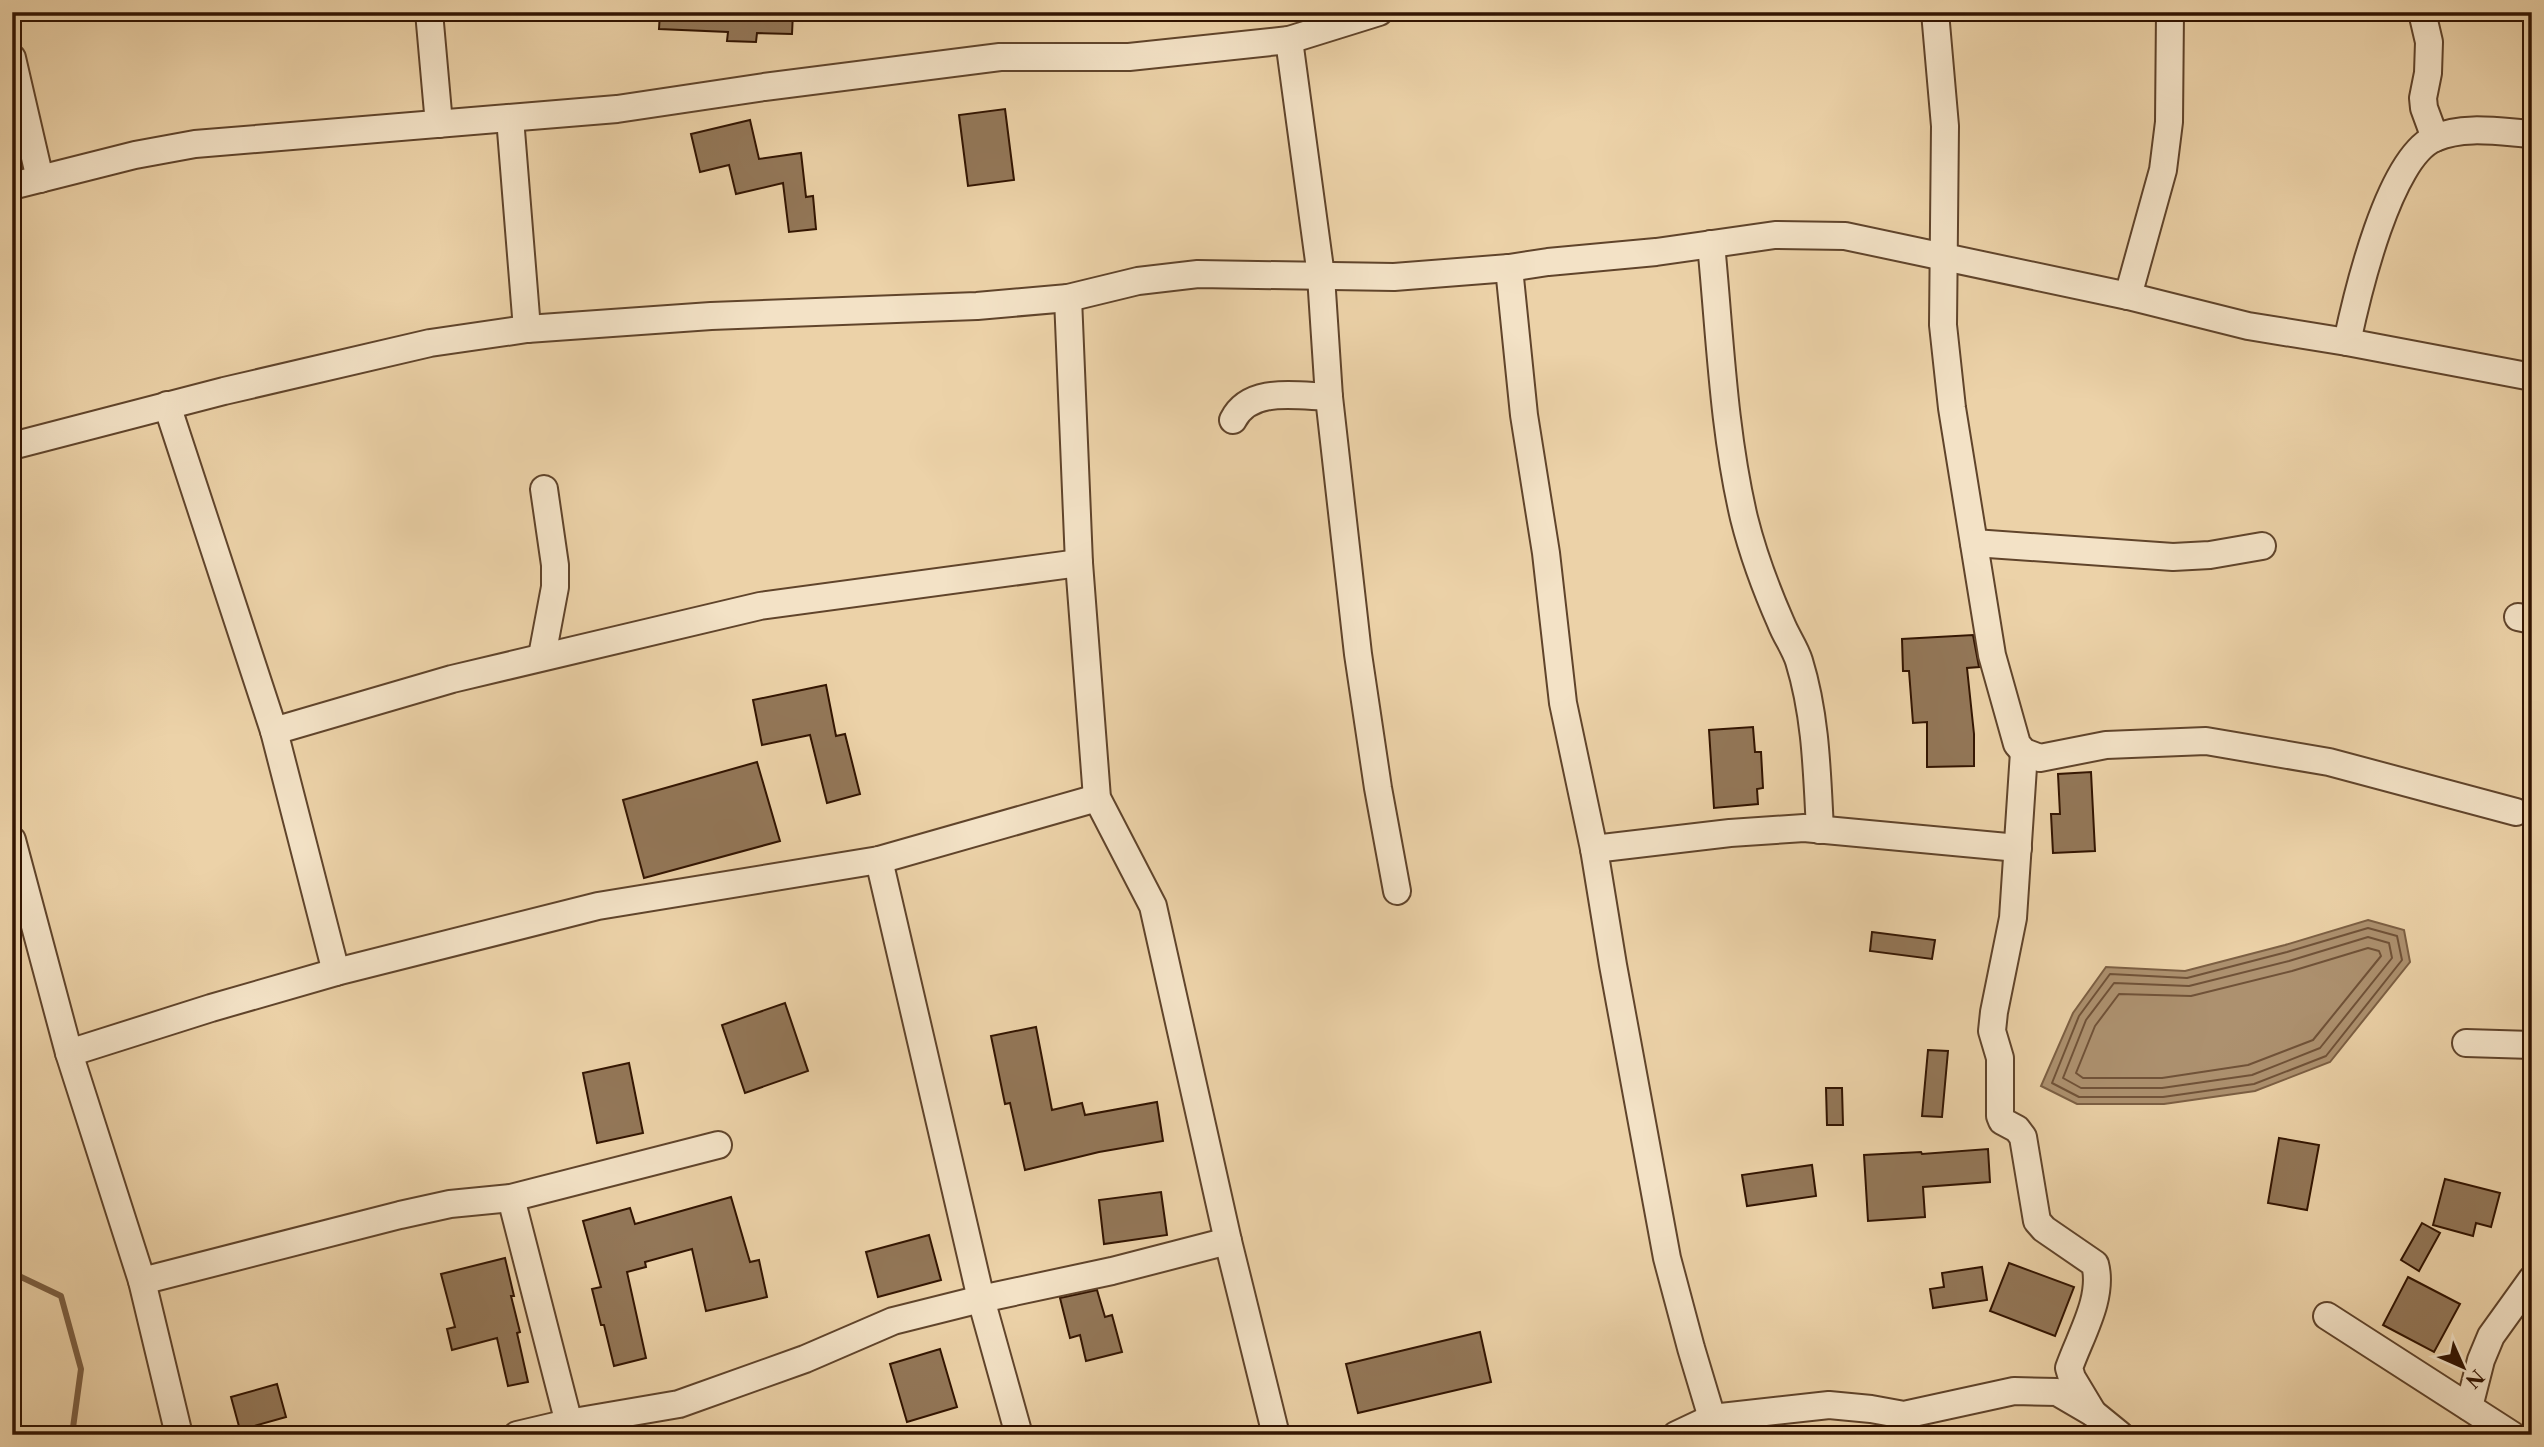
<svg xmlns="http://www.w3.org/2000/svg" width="2544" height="1447" viewBox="0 0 2544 1447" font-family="'Libre Caslon Text',serif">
	<rect width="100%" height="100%" fill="#ecd2a8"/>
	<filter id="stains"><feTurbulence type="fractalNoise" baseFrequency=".00286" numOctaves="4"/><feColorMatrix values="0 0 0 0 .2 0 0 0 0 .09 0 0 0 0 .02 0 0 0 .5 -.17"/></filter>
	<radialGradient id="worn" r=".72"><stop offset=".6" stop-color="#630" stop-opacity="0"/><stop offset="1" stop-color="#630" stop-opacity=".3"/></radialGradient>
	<polygon fill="#ad916f" stroke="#7c5f43" stroke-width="2" points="2368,920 2404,930 2410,962 2330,1062 2255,1091 2164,1104 2077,1104 2041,1086 2073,1013 2106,967 2185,971 2285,945"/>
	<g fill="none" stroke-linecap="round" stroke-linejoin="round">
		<g stroke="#705238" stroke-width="2">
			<polygon points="2368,928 2397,936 2402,960 2326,1056 2254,1084 2163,1097 2079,1097 2052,1083 2079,1016 2110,974 2187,978 2287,952"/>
			<polygon points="2368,937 2389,943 2392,958 2320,1048 2252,1075 2162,1088 2081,1088 2063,1078 2086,1020 2114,983 2189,986 2289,961"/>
			<polygon points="2368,948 2379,951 2381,956 2313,1040 2248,1065 2162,1078 2083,1078 2076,1073 2095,1026 2119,994 2191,996 2292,971"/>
		</g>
		<polyline stroke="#7c5f43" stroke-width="6" points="12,1276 19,1276 61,1296 81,1369 72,1435"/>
	</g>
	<g fill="#937758" stroke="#321401" stroke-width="2">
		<polygon points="660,12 793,12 792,34 757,33 756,42 727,41 728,32 659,29"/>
		<polygon points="1005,109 1014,180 968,186 959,115"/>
		<polygon points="750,120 759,159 801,153 806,197 813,196 816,229 789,232 783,183 736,194 729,165 700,172 691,134"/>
		<polygon points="1973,635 1979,667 1967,668 1974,734 1974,766 1927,767 1927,722 1913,723 1909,671 1903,671 1902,639"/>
		<polygon points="826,685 836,736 845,734 860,794 827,803 810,735 762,745 753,700"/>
		<polygon points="1753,727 1755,752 1761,752 1763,788 1757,789 1758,804 1714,808 1709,730"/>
		<polygon points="757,762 780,841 644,878 623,800"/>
		<polygon points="2091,772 2095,851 2053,853 2051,814 2060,814 2058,774"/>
		<polygon points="1872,932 1935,940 1932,959 1870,951"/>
		<polygon points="785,1003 808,1071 745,1093 722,1025"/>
		<polygon points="1036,1027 1052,1110 1082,1103 1085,1115 1157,1102 1163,1141 1099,1152 1025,1170 1010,1103 1005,1104 991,1036"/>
		<polygon points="1928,1050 1948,1051 1942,1117 1922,1116"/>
		<polygon points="629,1063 643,1133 597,1143 583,1073"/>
		<polygon points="1826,1088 1842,1088 1843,1125 1827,1125"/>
		<polygon points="2279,1138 2319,1145 2307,1210 2268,1203"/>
		<polygon points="1988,1149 1990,1182 1923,1187 1925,1217 1868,1221 1864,1155 1921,1152 1922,1154"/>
		<polygon points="1812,1165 1816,1196 1747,1206 1742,1175"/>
		<polygon points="2445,1179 2500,1193 2491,1227 2476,1223 2473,1236 2433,1225"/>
		<polygon points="1161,1192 1167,1235 1104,1244 1099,1200"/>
		<polygon points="731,1197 750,1262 759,1260 767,1297 706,1311 692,1249 645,1262 646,1267 627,1272 646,1358 614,1366 604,1325 601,1325 592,1289 601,1287 583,1221 630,1208 635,1224"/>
		<polygon points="2422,1223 2440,1233 2419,1271 2401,1260"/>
		<polygon points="929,1235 941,1280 878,1297 866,1252"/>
		<polygon points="505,1258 514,1296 511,1296 520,1332 517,1333 528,1382 508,1386 497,1338 452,1350 447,1329 455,1327 441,1274"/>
		<polygon points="2009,1263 2074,1287 2055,1336 1990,1311"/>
		<polygon points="1982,1267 1987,1300 1933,1308 1930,1289 1944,1287 1942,1273"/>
		<polygon points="2408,1277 2460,1304 2434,1352 2383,1325"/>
		<polygon points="1097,1290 1105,1317 1112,1315 1122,1352 1086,1361 1080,1335 1070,1338 1060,1298"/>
		<polygon points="1480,1332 1491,1382 1358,1413 1346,1364"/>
		<polygon points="940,1349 957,1407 907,1422 890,1364"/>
		<polygon points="277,1384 286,1417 240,1430 231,1397"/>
	</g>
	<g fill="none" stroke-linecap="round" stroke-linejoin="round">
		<g stroke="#60442b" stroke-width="30">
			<g id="minor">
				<polyline points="429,12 439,124"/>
				<polyline points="1935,12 1945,126 1943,325 1952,408 1992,655 2017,744 2024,752 2040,758 2106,745 2206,741 2329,762 2516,812"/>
				<polyline points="2422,12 2429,42 2428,73 2423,98 2424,108 2435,138"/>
				<polyline points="1289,40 1321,276 1329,397 1358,654 1378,788 1397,891"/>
				<polyline points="12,58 40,179"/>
				<polyline points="510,118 527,329"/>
				<polyline points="12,186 135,155 195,144 617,109 764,87 1000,57 1129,57 1289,40 1379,12"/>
				<path d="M 1711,244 C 1720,335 1723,429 1744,518 C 1753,554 1766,589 1781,623 C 1786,636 1795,648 1799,661 C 1816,716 1817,773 1820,830"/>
				<polyline points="1509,268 1524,415 1546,553 1563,703 1594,849 1613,965 1667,1258 1691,1348 1712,1418"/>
				<polyline points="2128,296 2163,170 2169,122 2170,12"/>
				<polyline points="1068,298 1079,563 1097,798 1153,906 1228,1241 1276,1435"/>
				<path d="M 2347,342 C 2357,295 2389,157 2435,138 C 2464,125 2501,132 2532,134"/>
				<polyline points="167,405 274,731 336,972"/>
				<path d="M 1233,420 C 1250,386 1297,396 1329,397"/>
				<polyline points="12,446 224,391 430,343 527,329 711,316 977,306 1068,298 1138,281 1198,274 1394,277 1509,268 1548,262 1656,252 1775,235 1845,236 2128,296 2248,326 2347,342 2532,377"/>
				<polyline points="1974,543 2173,557 2210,555 2262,546"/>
				<polyline points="2518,617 2532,620"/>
				<polyline points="542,656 555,587 555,565 544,489"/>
				<polyline points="274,731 452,679 760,606 1079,563"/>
				<path d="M 2024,752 L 2013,918 L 1994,1012 L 1992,1031 L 2000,1058 L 2000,1116 L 2002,1121 L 2017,1129 L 2023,1137 L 2037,1221 L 2044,1229 L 2095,1264 C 2104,1298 2080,1336 2069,1368 L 2072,1378 L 2093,1413"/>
				<polyline points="12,840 69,1053 142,1281 179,1435"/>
				<polyline points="1594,849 1730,833 1804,828 2018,848"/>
				<polyline points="879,860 981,1299 1019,1435"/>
				<polyline points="2466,1043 2532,1045"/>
				<polyline points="69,1053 211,1008 336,972 598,906 879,860 1097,798"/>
				<polyline points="511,1198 572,1435"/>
				<polyline points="142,1281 400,1215 450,1204 511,1198 718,1145"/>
				<polyline points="2327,1316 2512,1435"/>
				<polyline points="2469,1407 2481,1360 2491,1336 2532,1279"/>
				<polyline points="517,1435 568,1423 679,1404 805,1359 893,1321 981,1299 1112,1271 1228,1241"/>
				<polyline points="1676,1435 1712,1418 1829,1405 1871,1409 1904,1415 2014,1391 2057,1392 2093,1413 2120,1435"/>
			</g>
		</g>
		<use href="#minor" stroke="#f3e2c6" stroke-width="26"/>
	</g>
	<rect width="2544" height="1447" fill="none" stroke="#ecd2a8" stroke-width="42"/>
	<rect x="14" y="14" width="2516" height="1419" fill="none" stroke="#321401" stroke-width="3.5"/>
	<rect x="21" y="21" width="2502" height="1405" fill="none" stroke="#321401" stroke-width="2"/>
	<g transform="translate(2463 1367) rotate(135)" stroke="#f3e2c6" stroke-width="5" paint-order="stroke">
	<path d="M0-5L12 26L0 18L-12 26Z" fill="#321401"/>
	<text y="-10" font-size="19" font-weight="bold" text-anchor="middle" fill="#321401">N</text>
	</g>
	<rect width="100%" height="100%" filter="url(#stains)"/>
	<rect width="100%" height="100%" fill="url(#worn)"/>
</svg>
